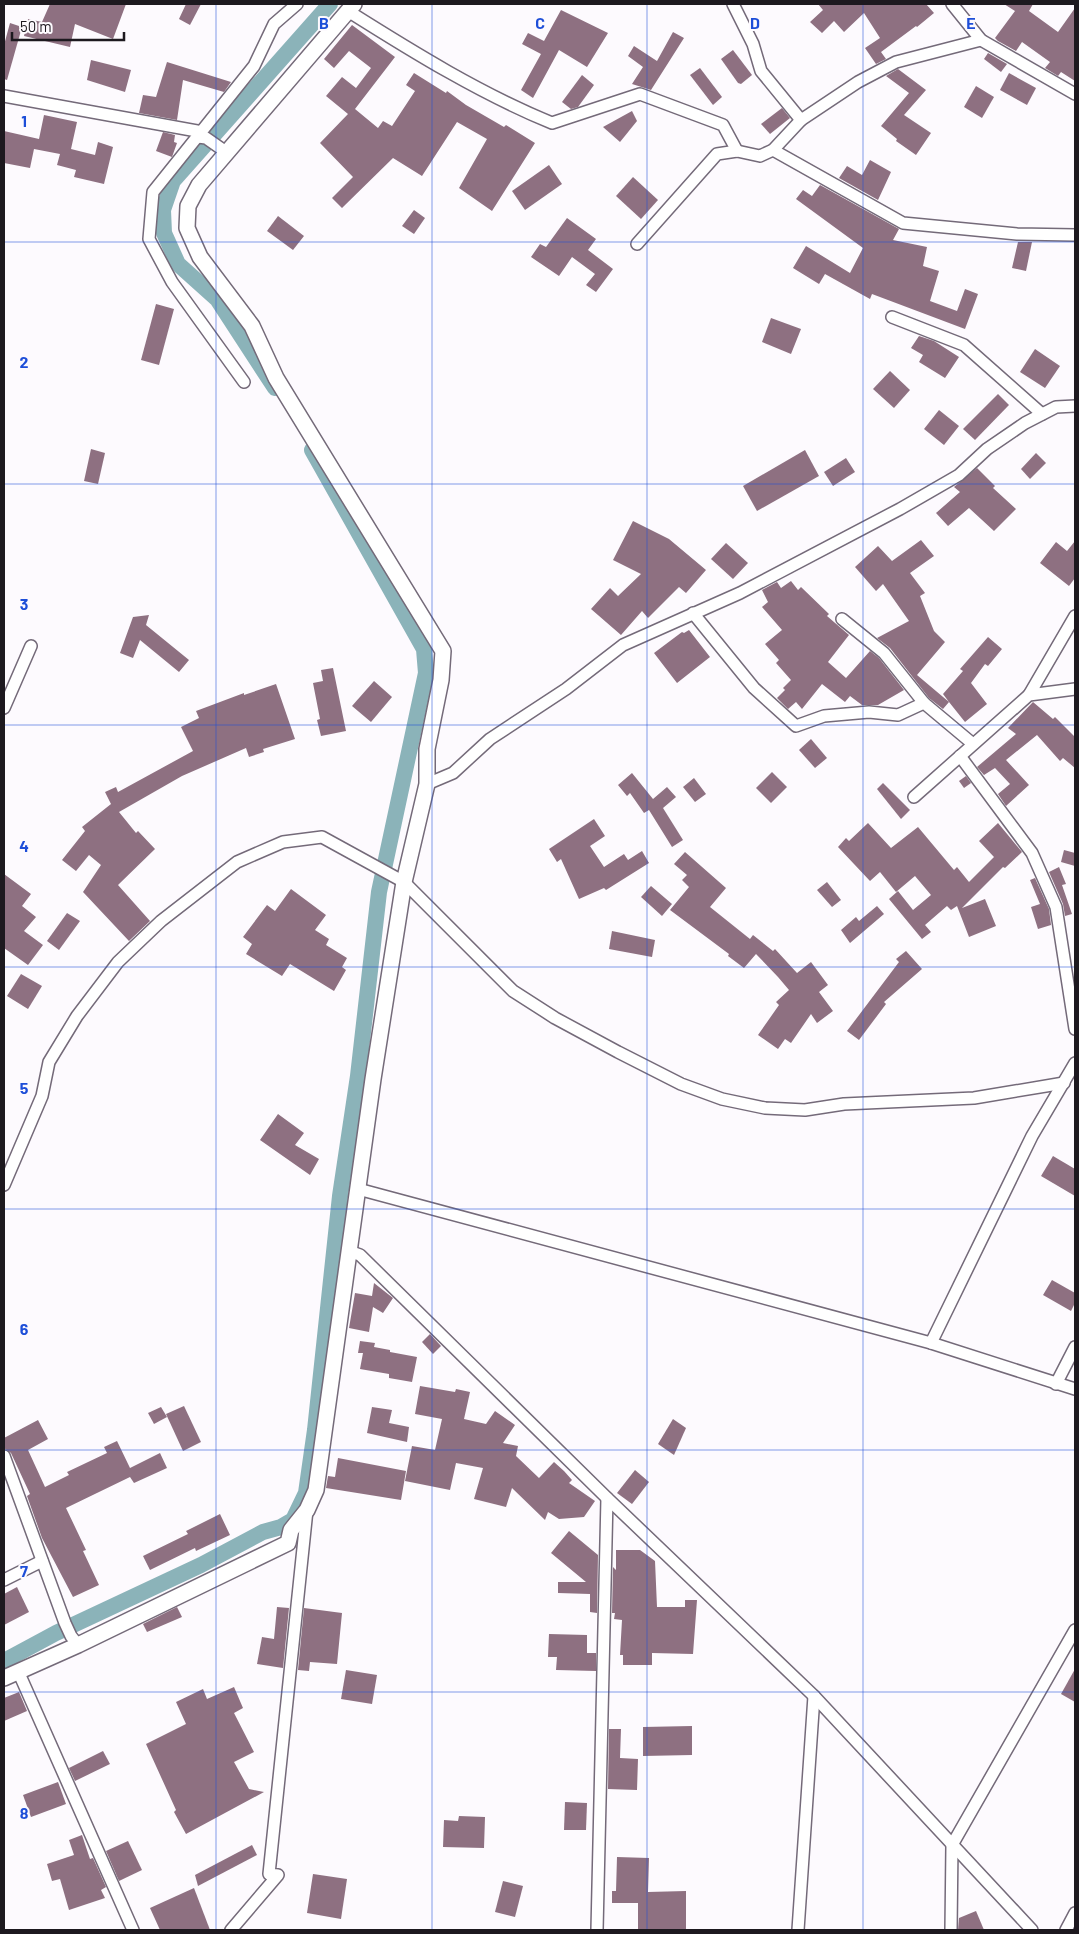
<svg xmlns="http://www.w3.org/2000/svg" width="1079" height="1934" viewBox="0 0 1079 1934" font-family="Barlow,sans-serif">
	<rect width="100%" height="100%" fill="#fdfafe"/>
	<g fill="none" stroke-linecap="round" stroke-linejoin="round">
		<g stroke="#8bb3b9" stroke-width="16">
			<polyline points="275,388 217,299 178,264 164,233 163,210 173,181 330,4"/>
			<polyline points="4,1661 56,1633 201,1565 263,1532 281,1527 293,1520 306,1493 315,1430 340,1196 358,1076 379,892 426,673 424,649 312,450"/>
		</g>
	</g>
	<g fill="#8e7081">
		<polygon points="50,4 126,4 113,39 75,24 70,47 24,36 28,19 42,22"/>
		<polygon points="186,4 201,4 190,25 179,19"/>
		<polygon points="818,4 926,4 934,13 917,27 916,26 881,52 886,59 876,64 865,48 880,38 864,13 844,32 834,21 822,33 810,22 823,10"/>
		<polygon points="1004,4 1033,4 1029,11 1058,32 1075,8 1075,81 1061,72 1058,76 1045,68 1050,62 1022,42 1016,51 998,41 995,38 1015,11"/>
		<polygon points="561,10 608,33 587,67 559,50 533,98 521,90 541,54 522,44 528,33 544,41"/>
		<polygon points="10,23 22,27 7,80 4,79 4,45"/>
		<polygon points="352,25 395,57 355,109 378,128 383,121 392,126 415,91 406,85 414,73 446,93 447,91 466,105 504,127 506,125 535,143 492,211 459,188 487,139 457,122 422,176 393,158 342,208 332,198 353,177 320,143 348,114 326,96 342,77 356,88 371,68 349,51 334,68 324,59"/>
		<polygon points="673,32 684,38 651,90 632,84 643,67 628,56 634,46 657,61"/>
		<polygon points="733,50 752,75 741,84 738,83 721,59"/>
		<polygon points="988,53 1007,64 1001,72 984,59"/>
		<polygon points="91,60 131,70 125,92 87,80"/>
		<polygon points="167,62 231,82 224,92 183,80 177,120 139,113 143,95 156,97"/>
		<polygon points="700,68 722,97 713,105 690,75"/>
		<polygon points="898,69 926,90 904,115 931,133 916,155 896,141 897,139 881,126 909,93 886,76"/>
		<polygon points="1009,73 1036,88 1027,105 1000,90"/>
		<polygon points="582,75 594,85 578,107 571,109 562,102"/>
		<polygon points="976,86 994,97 982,118 964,107"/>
		<polygon points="782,108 790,118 770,134 761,124"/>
		<polygon points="632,111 637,121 620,142 603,127"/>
		<polygon points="44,115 77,122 71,149 95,155 98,142 113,147 104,184 74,177 76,170 57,165 60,154 34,149 30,168 4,163 4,131 39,139"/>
		<polygon points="163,132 175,135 174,142 177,143 172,157 156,151"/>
		<polygon points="870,160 891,172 878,200 839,178 847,166 862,175"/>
		<polygon points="549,165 562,184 525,210 512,191"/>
		<polygon points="633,177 658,200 641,219 616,196"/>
		<polygon points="820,185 899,229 893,240 927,247 923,266 939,271 930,301 957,311 965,289 978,294 965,329 872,294 870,299 825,274 819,284 793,268 806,246 850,273 863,248 796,199 803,190 812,196"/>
		<polygon points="414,210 425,218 414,234 402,226"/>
		<polygon points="278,216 304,236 293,250 267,231"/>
		<polygon points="567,218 596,239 588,250 613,269 596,292 586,285 595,274 572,257 559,276 531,257 540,244 546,247"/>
		<polygon points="1018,242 1032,242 1026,271 1012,268"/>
		<polygon points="156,304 174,309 159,365 141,360"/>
		<polygon points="771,318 801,329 791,354 762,342"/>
		<polygon points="919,336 934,341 959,357 945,378 919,362 923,355 911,348"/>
		<polygon points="1035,349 1060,366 1045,388 1020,372"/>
		<polygon points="890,371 910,390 894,408 873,389"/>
		<polygon points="998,394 1009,405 975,440 963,429"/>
		<polygon points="939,410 959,426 944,445 924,429"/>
		<polygon points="91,449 105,453 98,484 84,481"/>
		<polygon points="805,450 819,476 757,511 743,486"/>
		<polygon points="1036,453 1046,463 1030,479 1021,469"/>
		<polygon points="846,458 855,472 833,486 824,472"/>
		<polygon points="977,468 995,486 993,488 1016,509 994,531 969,508 948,526 936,513 960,492 954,487"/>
		<polygon points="633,521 669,539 706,570 686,593 679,587 648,618 642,611 621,635 591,609 610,588 618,596 641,574 613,560"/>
		<polygon points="921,540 934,556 910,573 925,593 920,596 934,631 945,642 917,675 949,702 943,694 963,671 960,669 988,637 1002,649 988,666 985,664 971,683 987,704 965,722 949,702 943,709 929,698 890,648 877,638 909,621 883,584 876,591 855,567 878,546 892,561"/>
		<polygon points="1075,541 1075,578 1069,586 1040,563 1056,542 1067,551"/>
		<polygon points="726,543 748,563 733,579 711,559"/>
		<polygon points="791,581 798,590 801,587 829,614 827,616 849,635 828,662 846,678 870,651 879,658 904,690 878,705 862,705 850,696 845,702 822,684 802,709 796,702 788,709 777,698 785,690 783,688 791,680 776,663 779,660 765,644 782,630 762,607 768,602 762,590 777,582 781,588"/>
		<polygon points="149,615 146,625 189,660 179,672 140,640 133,658 120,653 133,617"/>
		<polygon points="689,630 710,657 677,683 654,653 682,632 684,633"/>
		<polygon points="333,668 346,731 321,736 317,720 320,719 313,683 323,681 321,670"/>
		<polygon points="374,681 392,697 371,722 352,706"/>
		<polygon points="276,684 295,739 263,749 264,752 249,757 246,748 182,776 119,812 136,833 138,831 155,849 118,885 150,921 129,941 83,892 101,865 89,855 76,871 62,860 85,831 82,827 111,804 105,792 116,787 118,792 193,751 181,727 199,718 196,711 244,693 244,695"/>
		<polygon points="1033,702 1053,719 1055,717 1075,737 1075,768 1063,758 1060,761 1037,735 1006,760 1029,785 1006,806 998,794 1010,784 995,768 984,775 977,767 1016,734 1008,728"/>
		<polygon points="811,739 827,758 815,768 799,750"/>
		<polygon points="772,772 787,787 771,803 756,788"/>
		<polygon points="632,773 653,799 667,787 676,797 663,808 683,840 672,847 649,810 644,813 630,793 627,796 618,785"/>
		<polygon points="966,776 971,783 964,788 959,781"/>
		<polygon points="694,778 706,794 695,802 683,787"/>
		<polygon points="883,783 910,810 901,819 877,789"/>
		<polygon points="594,819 605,836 590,846 604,867 624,854 628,860 642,851 649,863 606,890 604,888 579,899 561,859 557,862 549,849"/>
		<polygon points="868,823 891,848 918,827 954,870 957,867 969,882 994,857 979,841 998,823 1022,852 1005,868 1003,867 962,908 985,899 996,926 969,937 957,906 951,910 947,906 925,925 931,932 922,939 889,899 898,891 913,910 931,895 915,876 896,892 880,872 870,881 838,847 846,838 849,841"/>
		<polygon points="1064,850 1075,853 1075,866 1061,862"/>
		<polygon points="685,852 726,888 710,907 750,939 753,935 773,951 775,949 797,973 811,962 828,985 819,992 833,1011 817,1023 811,1014 791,1043 785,1039 778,1049 758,1035 779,1005 776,1002 789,990 778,977 756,954 744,968 728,956 729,954 670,910 689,887 682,880 687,875 674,864"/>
		<polygon points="1059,867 1066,884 1062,885 1072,914 1065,916 1063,904 1049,872"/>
		<polygon points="4,874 31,894 22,906 36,917 24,931 43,945 28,965 4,948"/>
		<polygon points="1035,878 1049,909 1051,925 1038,929 1031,907 1040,904 1030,880"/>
		<polygon points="827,882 841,900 832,907 817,890"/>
		<polygon points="651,886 672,904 662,916 641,897"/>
		<polygon points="291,889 326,915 315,930 329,939 326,945 347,958 342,967 346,970 334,991 290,964 282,976 246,954 252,944 243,937 267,905 275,911"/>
		<polygon points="877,906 884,914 850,943 841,930 856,917 859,921"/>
		<polygon points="67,913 80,921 59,950 47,941"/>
		<polygon points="612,931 655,940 652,957 609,949"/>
		<polygon points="906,951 922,969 884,1002 886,1004 859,1040 847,1031 899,962 896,959"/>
		<polygon points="21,974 42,986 28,1009 7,996"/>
		<polygon points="278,1114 304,1133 295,1145 319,1159 310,1175 260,1140"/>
		<polygon points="1053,1156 1075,1169 1075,1196 1041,1176"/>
		<polygon points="1052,1280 1075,1293 1075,1303 1071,1311 1043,1295"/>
		<polygon points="374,1283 393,1298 383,1313 373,1307 369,1332 349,1328 355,1293 372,1296"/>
		<polygon points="430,1334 441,1346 433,1354 422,1342"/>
		<polygon points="360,1341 375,1343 374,1347 390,1350 390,1352 417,1357 412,1382 389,1378 389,1374 360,1369 363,1353 358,1353"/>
		<polygon points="420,1386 455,1392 456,1389 470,1392 464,1419 486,1424 495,1411 515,1425 503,1443 518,1446 516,1456 539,1478 554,1462 564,1471 572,1480 569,1483 595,1501 584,1517 559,1519 548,1512 545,1520 512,1488 506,1507 474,1499 483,1468 456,1463 450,1490 405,1481 412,1446 435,1450 442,1419 415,1414"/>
		<polygon points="184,1406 201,1442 183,1451 166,1414"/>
		<polygon points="161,1407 167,1417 154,1424 148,1413"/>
		<polygon points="372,1407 392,1410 389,1423 409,1427 407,1442 367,1433"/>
		<polygon points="673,1419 686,1428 674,1455 658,1444"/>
		<polygon points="38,1420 48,1439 28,1450 45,1487 69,1475 67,1472 107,1453 104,1447 117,1441 130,1468 160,1453 167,1468 134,1483 130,1477 66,1508 86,1550 83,1551 99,1585 73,1597 42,1538 27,1496 30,1494 11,1453 4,1448 4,1438"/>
		<polygon points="338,1458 406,1471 401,1500 326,1488 328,1476 335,1477"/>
		<polygon points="635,1470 649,1482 632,1504 617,1493"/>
		<polygon points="220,1514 230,1535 196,1551 195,1548 150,1570 143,1556 188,1534 186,1531"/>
		<polygon points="569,1531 598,1555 597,1613 590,1612 590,1594 558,1593 558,1582 586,1582 551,1553"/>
		<polygon points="616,1550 640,1550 655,1561 657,1607 685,1607 685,1600 697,1600 693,1654 652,1653 652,1665 623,1665 623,1655 620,1655 622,1620 614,1619 615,1613 612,1613 613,1567 616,1570"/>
		<polygon points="17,1587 29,1612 4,1625 4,1594"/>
		<polygon points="177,1607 182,1617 147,1632 143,1624"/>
		<polygon points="277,1607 289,1608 283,1668 257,1664 262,1637 274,1639"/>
		<polygon points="304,1608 342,1613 337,1664 310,1662 309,1671 298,1670"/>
		<polygon points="549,1634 587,1635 587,1653 596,1653 596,1671 556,1670 557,1657 548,1657"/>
		<polygon points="1075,1669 1075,1702 1061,1694"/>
		<polygon points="346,1670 377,1675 372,1704 341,1699"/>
		<polygon points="234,1687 243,1708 234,1713 254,1752 234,1762 249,1789 264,1792 186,1834 174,1812 176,1810 146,1744 186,1724 176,1702 203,1689 207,1699"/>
		<polygon points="19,1692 27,1711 4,1721 4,1698"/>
		<polygon points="692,1726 692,1755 643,1756 643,1727"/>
		<polygon points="609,1729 621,1729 620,1758 638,1759 637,1790 608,1789"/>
		<polygon points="103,1751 110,1764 75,1781 69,1768"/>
		<polygon points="58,1782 66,1804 31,1817 23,1795"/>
		<polygon points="565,1802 587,1803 586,1830 564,1830"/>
		<polygon points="459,1816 485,1817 484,1848 443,1847 444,1820 458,1821"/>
		<polygon points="82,1835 90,1859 93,1858 106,1887 101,1890 105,1898 69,1910 60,1879 52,1881 47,1864 74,1855 69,1840"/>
		<polygon points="128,1841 142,1870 119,1881 106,1851"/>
		<polygon points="252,1845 257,1855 198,1886 195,1875"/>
		<polygon points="617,1857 649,1858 648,1892 686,1891 686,1930 638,1930 638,1903 612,1903 612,1891 616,1891"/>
		<polygon points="313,1874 347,1879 341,1919 307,1913"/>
		<polygon points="503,1881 523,1886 515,1917 495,1912"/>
		<polygon points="194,1888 210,1930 160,1930 150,1908"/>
		<polygon points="976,1911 984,1930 958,1930 959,1918"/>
	</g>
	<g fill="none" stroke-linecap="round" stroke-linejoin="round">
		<g stroke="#746a79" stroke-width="14">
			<g id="minor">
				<polyline points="733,4 753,44 761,71 801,120"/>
				<polyline points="952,4 981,40 1075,94"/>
				<path d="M 348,11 C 413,52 481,94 552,123 L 640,94 L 723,125 L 737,151"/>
				<polyline points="4,96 197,131 198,137 206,138 226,152"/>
				<polyline points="773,150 903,223 1017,234 1075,235"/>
				<polyline points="637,244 717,154 737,151 760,156 773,150 801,120 858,82 896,62 981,40"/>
				<polyline points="892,317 964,345 1042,414"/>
				<polyline points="244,382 172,282 149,239 153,192 254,66 274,24 297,4"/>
				<polyline points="693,613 754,688 796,726 824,716 869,712 898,715 924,703 973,744"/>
				<polyline points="842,619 884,653 924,703"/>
				<polyline points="1029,695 1075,616"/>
				<polyline points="4,708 31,646"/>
				<polyline points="960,756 1032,853 1056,907 1075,1029"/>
				<polyline points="427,784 453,773 490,739 566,689 623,645 740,593 900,509 959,475 987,449 1025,423 1056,407 1075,406"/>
				<polyline points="914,797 1029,695 1075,689"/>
				<polyline points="4,1185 42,1096 49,1062 77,1016 118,962 161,921 237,862 283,842 322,837 404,882 513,991 555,1018 618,1052 681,1084 722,1099 765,1108 805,1110 844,1104 974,1098 1064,1083"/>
				<polyline points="358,1189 931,1343 1075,1389"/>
				<polyline points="349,1251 360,1255 607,1498 814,1696 1032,1930"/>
				<polyline points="931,1343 1032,1136 1075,1063"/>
				<polyline points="1056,1384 1075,1347"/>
				<polyline points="4,1456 65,1623 71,1636 78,1645"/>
				<polyline points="4,1580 42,1561"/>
				<polyline points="18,1671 133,1930"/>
				<polyline points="231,1930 278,1875 269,1874 307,1510"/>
				<polyline points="597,1930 607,1498"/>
				<polyline points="798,1930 814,1696"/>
				<polyline points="951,1930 952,1845 1075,1630"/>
				<polyline points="1066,1930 1075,1913"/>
			</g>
		</g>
		<g stroke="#746a79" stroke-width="18">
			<polyline id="tertiary" points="4,1678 78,1645 288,1543 291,1530 307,1510 316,1490 373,1079 404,882 427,784 427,749 441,680 443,651 276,378 252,326 200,257 187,228 188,206 199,185 354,4"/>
		</g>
		<use href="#minor" stroke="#fff" stroke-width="11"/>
		<use href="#tertiary" stroke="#fff" stroke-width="15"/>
	</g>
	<path fill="none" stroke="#1d4ed8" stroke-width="1" stroke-opacity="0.55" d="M 216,4 L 216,1930M 432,4 L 432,1930M 647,4 L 647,1930M 863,4 L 863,1930M 4,242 L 1075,242M 4,484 L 1075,484M 4,725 L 1075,725M 4,967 L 1075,967M 4,1209 L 1075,1209M 4,1450 L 1075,1450M 4,1692 L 1075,1692"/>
	<g font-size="16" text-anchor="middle" font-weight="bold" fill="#1d4ed8" stroke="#fdfafe" stroke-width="4" stroke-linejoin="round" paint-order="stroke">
		<text x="324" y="29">B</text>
		<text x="540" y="29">C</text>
		<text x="755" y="29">D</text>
		<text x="971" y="29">E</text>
		<text x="24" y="127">1</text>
		<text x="24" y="368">2</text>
		<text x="24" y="610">3</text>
		<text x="24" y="852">4</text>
		<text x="24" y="1094">5</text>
		<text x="24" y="1335">6</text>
		<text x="24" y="1577">7</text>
		<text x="24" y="1819">8</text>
	</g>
	<rect width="1079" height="1934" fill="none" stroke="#1d191f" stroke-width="10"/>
	<path d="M12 32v8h112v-8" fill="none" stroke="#1d191f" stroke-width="2.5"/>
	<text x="20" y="32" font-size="15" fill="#1d191f" stroke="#fdfafe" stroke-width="4" paint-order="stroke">50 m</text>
</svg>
